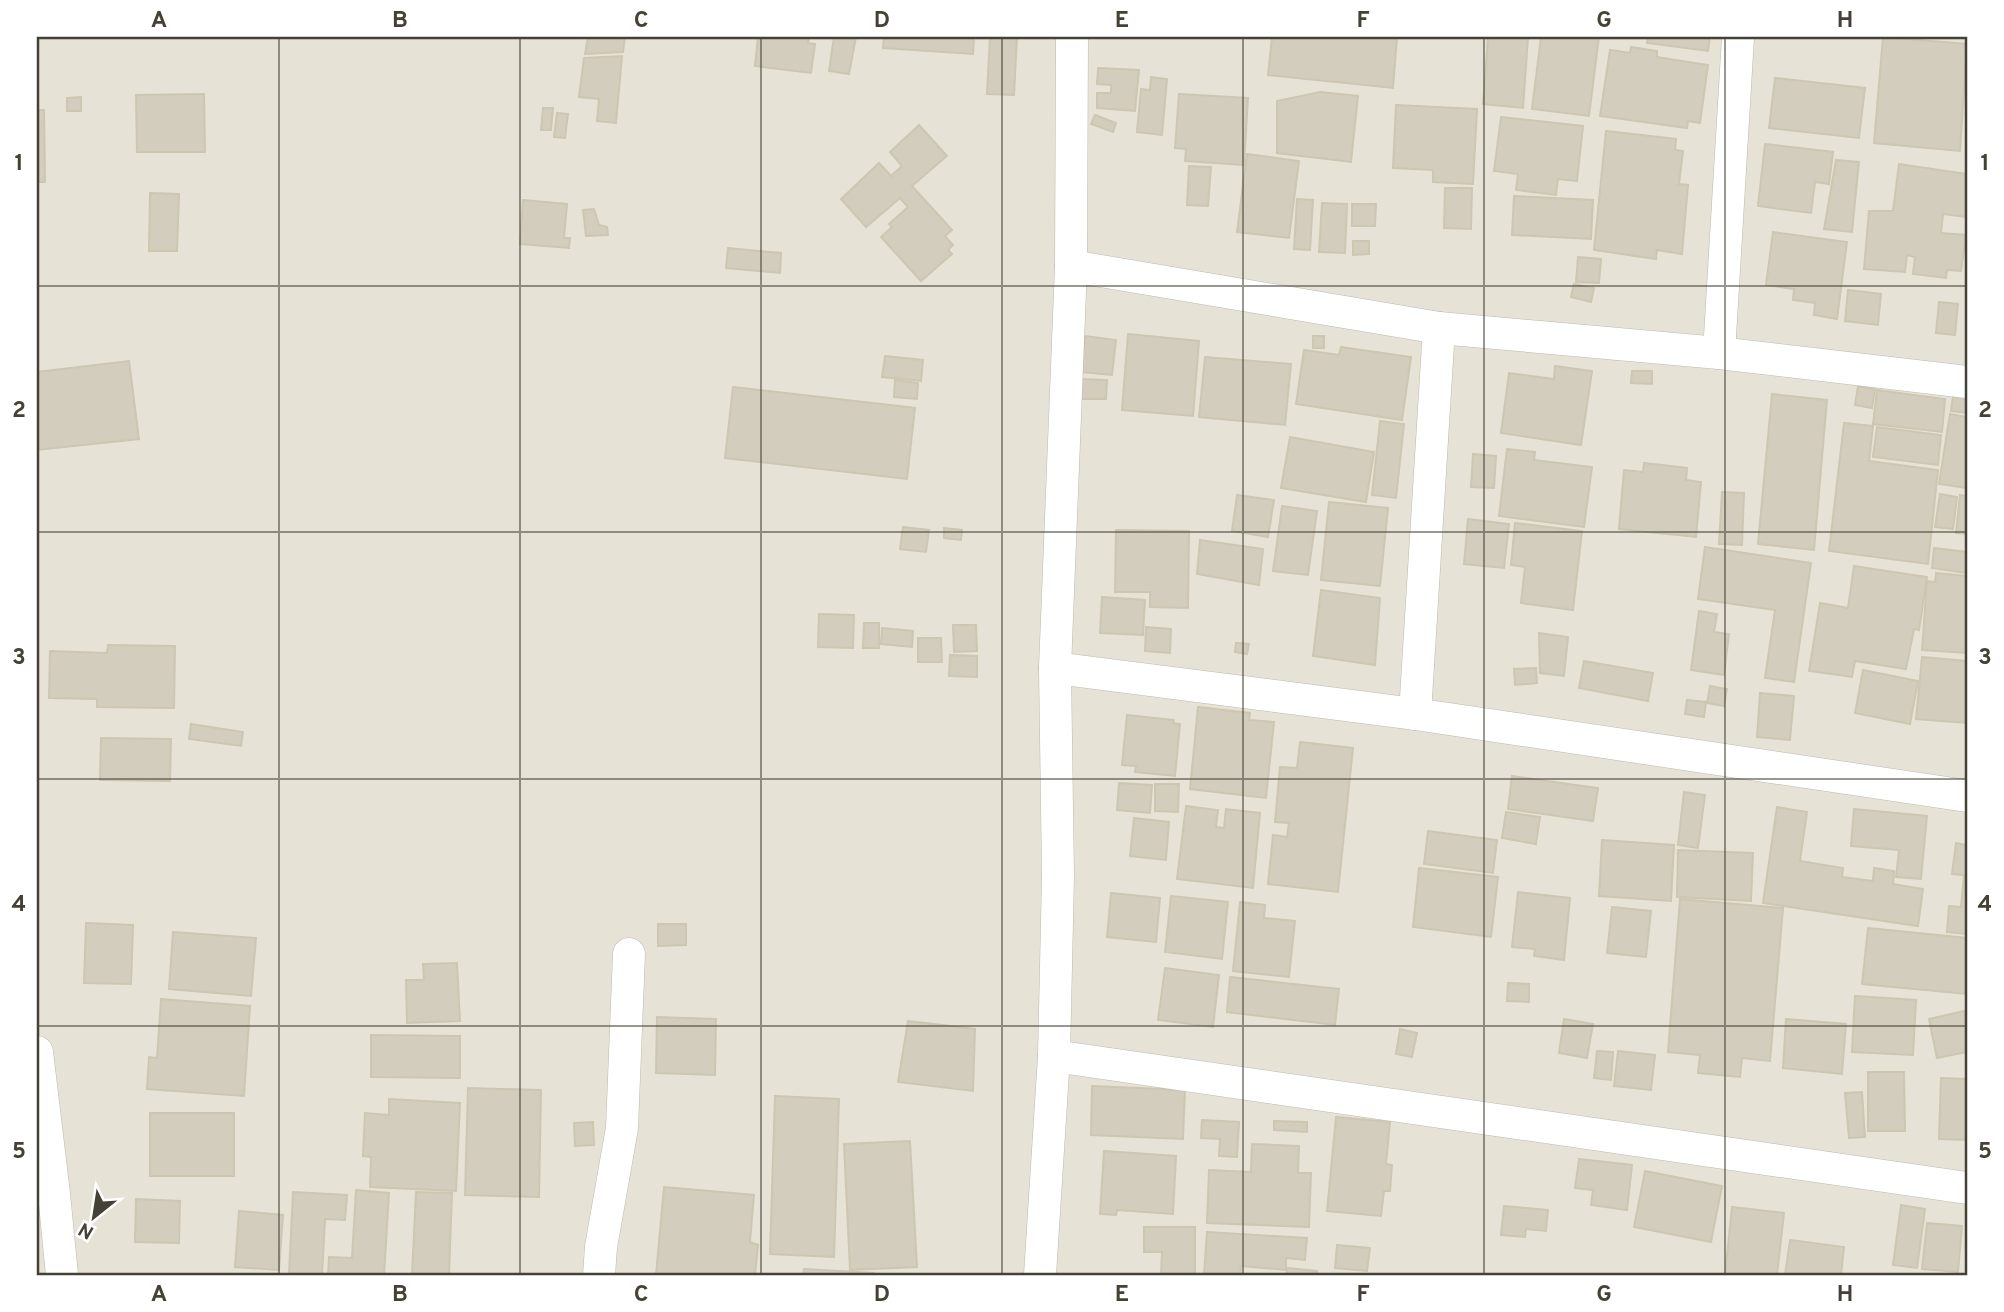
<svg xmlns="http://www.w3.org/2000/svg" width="2004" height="1312" viewBox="0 0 2004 1312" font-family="Overpass,sans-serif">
	<rect width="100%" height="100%" fill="#f2f0e7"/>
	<rect fill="#e6e3d6" x="37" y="37" width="1930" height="1238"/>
	<g fill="#d3cdbe" stroke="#cdc6b1" stroke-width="2">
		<polygon points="588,37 625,37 623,52 585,54"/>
		<polygon points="758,37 809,37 808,43 815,44 811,73 755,66"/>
		<polygon points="834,37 856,37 849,74 829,71"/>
		<polygon points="884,37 974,37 973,54 883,48"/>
		<polygon points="990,37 1017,37 1014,95 987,94"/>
		<polygon points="1272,37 1397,37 1393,88 1268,75"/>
		<polygon points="1488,37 1528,37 1523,108 1483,104"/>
		<polygon points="1541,37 1599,37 1589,116 1532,109"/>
		<polygon points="1648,37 1710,37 1708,51 1647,43"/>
		<polygon points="1883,37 1967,44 1960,151 1874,143"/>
		<polygon points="1631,47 1657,51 1657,57 1708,65 1700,123 1688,121 1687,128 1600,116 1610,50 1630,53"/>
		<polygon points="622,56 616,123 597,121 599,99 579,97 584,58"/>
		<polygon points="1098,68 1139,70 1135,111 1097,108 1097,93 1111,93 1111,85 1097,84"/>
		<polygon points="1151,77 1167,79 1162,135 1137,132 1141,89 1150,90"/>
		<polygon points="1775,78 1865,88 1859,138 1769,128"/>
		<polygon points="1320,92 1358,96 1351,162 1277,153 1277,101"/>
		<polygon points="204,94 205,152 137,152 136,95"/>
		<polygon points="1179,94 1248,98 1244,165 1185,161 1186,149 1175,148"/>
		<polygon points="81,97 81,111 67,111 67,98"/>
		<polygon points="1396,105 1477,109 1473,184 1433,182 1433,170 1393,168"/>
		<polygon points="543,108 553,108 551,130 541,130"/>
		<polygon points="37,110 44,110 45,182 37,182"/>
		<polygon points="557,113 568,114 565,138 554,137"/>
		<polygon points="1095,115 1116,123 1113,132 1091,124"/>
		<polygon points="1501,117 1583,126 1577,181 1558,179 1556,195 1516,190 1518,174 1494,171"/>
		<polygon points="919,125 947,156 912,186 952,230 945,236 953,245 948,250 952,254 921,281 881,237 892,227 889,224 908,207 900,198 866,227 841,199 879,163 891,176 902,166 890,152"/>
		<polygon points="1606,131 1676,139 1675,150 1683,151 1679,184 1688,185 1682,254 1657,250 1656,259 1594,250"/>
		<polygon points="1765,144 1833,152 1829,184 1815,182 1811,213 1758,206"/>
		<polygon points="1247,154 1299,161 1289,238 1237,232"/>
		<polygon points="1836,160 1859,162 1852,232 1824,229"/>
		<polygon points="1899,164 1967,174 1967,217 1943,214 1941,233 1966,235 1961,271 1947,270 1946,278 1913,274 1915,257 1907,255 1905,272 1864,269 1869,211 1893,211"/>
		<polygon points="1189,166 1211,167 1208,206 1187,205"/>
		<polygon points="1445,188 1472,188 1471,229 1444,228"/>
		<polygon points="150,193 179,194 177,251 149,251"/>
		<polygon points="1514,196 1593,200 1591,239 1512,235"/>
		<polygon points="1297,199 1313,200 1310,250 1294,249"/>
		<polygon points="523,200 567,204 564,238 570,238 569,248 520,244"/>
		<polygon points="1322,203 1347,204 1345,253 1319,252"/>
		<polygon points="1352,204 1376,204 1375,226 1352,226"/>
		<polygon points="594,209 599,225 607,227 608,235 586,236 583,210"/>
		<polygon points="1773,232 1847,242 1837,319 1814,315 1815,303 1793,300 1794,289 1766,285"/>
		<polygon points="1353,241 1369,241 1369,254 1353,255"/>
		<polygon points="728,248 781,253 780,273 726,268"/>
		<polygon points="1578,257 1601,259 1599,283 1576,282"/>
		<polygon points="1574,284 1594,288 1591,302 1571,297"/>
		<polygon points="1848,290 1881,294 1878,325 1845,321"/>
		<polygon points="1939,302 1958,304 1955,335 1936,333"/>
		<polygon points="1128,334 1199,341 1193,416 1122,410"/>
		<polygon points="1085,336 1116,340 1112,375 1081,372"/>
		<rect x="1313" y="336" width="11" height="12"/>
		<polygon points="1341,347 1411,357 1402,420 1296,404 1304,350 1339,355"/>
		<polygon points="885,356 923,360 921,381 882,377"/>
		<polygon points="1205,357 1291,364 1285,425 1199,417"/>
		<polygon points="129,361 139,439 37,450 37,372"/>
		<polygon points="1555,366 1592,371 1581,445 1501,433 1509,373 1554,379"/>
		<polygon points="1632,371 1652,371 1652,384 1631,383"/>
		<polygon points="1080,379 1107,380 1106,399 1080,399"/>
		<polygon points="895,380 918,383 917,399 894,397"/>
		<polygon points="1858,386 1875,389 1872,408 1855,405"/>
		<polygon points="733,387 915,408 907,479 725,458"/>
		<polygon points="1877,390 1945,399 1942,432 1873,424"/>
		<polygon points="1772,394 1827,400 1814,550 1758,544"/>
		<polygon points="1953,396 1967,397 1967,413 1951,411"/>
		<polygon points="1950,414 1967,417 1967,488 1939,484"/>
		<polygon points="1380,421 1404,424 1396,498 1372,495"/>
		<polygon points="1844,423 1873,426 1869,461 1938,470 1928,564 1829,551"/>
		<polygon points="1877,427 1941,435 1938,465 1873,457"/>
		<polygon points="1290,437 1374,452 1366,502 1281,488"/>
		<polygon points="1507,449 1535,452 1534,460 1592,467 1584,527 1499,516"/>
		<polygon points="1473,454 1496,456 1494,488 1471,487"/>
		<polygon points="1644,463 1687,468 1686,480 1701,482 1696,537 1619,529 1624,470 1643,472"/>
		<polygon points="1722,492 1744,493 1742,545 1719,544"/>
		<polygon points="1940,494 1957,497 1953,529 1935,527"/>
		<polygon points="1237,495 1274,500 1268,537 1232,531"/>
		<polygon points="1960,495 1967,496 1967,534 1956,533"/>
		<polygon points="1329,502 1388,508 1380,586 1321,580"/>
		<polygon points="1282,506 1317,511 1308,575 1273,571"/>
		<polygon points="1468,519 1509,524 1504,568 1464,564"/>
		<polygon points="1515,523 1582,531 1573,610 1521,603 1525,567 1511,565"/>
		<polygon points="903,527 929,530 926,552 900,549"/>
		<polygon points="944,528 962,530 961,540 944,538"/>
		<polygon points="1116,530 1189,531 1188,608 1150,607 1150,592 1115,592"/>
		<polygon points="1200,540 1263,549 1259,585 1197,574"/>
		<polygon points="1705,547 1811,563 1794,682 1765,678 1775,610 1698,599"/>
		<polygon points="1934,548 1967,552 1967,573 1932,568"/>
		<polygon points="1854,566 1927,577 1919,630 1914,629 1906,669 1855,661 1852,677 1809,671 1820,603 1848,608"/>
		<polygon points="1936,573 1967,576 1967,653 1922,650 1927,581 1935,582"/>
		<polygon points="1321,590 1380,598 1375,665 1313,656"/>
		<polygon points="1102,597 1145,600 1143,635 1100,633"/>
		<polygon points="1699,611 1717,614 1714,632 1729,634 1724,675 1691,670"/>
		<polygon points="819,614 854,615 853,648 818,647"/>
		<polygon points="864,623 879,623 879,648 863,648"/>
		<polygon points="953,625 976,625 977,651 954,652"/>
		<polygon points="1146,627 1171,629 1170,653 1145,651"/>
		<polygon points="882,628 913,631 912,647 881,644"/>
		<polygon points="1539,633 1568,637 1564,676 1540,673"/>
		<polygon points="918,638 941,638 942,662 918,662"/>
		<polygon points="1236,643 1249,644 1247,654 1235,652"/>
		<polygon points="108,645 175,646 174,708 97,707 97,699 49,698 50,651 107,653"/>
		<polygon points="950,655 977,656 977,677 949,676"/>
		<polygon points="1922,657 1967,661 1967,723 1916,719"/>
		<polygon points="1584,661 1653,673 1648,701 1579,688"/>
		<polygon points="1536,668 1537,683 1515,685 1514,669"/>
		<polygon points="1863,670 1918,681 1910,724 1855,713"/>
		<polygon points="1710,686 1727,689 1724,706 1707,703"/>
		<polygon points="1760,693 1794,696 1790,740 1757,737"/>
		<polygon points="1687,700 1706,702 1704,717 1685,714"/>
		<polygon points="1198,707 1250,713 1249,720 1274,722 1266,798 1190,789"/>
		<polygon points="1127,715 1174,720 1173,723 1180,724 1175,776 1135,772 1136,766 1122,765"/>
		<polygon points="191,724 243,732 241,746 189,739"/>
		<polygon points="101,738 171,739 170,781 100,780"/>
		<polygon points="1300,742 1353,748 1338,892 1268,884 1273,835 1287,837 1289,823 1275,822 1280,767 1297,768"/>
		<polygon points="1512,776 1598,788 1593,821 1508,809"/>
		<polygon points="1119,783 1152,785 1150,813 1117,810"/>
		<polygon points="1155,784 1179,784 1178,812 1155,811"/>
		<polygon points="1684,792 1705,795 1698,848 1678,845"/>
		<polygon points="1186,806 1218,810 1216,827 1224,828 1226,809 1260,813 1253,888 1177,879"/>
		<polygon points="1777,807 1807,812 1800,861 1843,868 1842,877 1873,881 1874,868 1894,871 1893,884 1923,889 1918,926 1763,903"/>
		<polygon points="1854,809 1927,816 1921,879 1896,877 1899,850 1851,846"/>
		<polygon points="1506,812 1540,817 1536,844 1502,838"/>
		<polygon points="1134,818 1169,822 1166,860 1130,856"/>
		<polygon points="1428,831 1497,840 1493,873 1424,864"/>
		<polygon points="1602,840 1674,845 1671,901 1599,896"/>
		<polygon points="1956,843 1967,845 1967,934 1947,932 1949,906 1961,907 1964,875 1952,874"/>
		<polygon points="1678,850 1753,853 1751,901 1677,897"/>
		<polygon points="1419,868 1498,877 1491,937 1413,927"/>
		<polygon points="1518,892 1570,898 1564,960 1534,956 1535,949 1512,947"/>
		<polygon points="1111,893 1160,898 1156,942 1107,937"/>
		<polygon points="1171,896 1228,902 1222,959 1165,952"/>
		<polygon points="1680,899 1783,908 1770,1061 1742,1058 1740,1077 1698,1073 1700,1055 1668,1052"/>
		<polygon points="1240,902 1265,905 1264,918 1295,921 1289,977 1233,971"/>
		<polygon points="1612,907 1651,911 1646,957 1607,953"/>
		<polygon points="86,923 133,925 131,984 84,983"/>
		<polygon points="658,924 686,924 686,945 658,946"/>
		<polygon points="1868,928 1967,938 1967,994 1862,984"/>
		<polygon points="173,932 256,938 251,996 169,989"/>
		<polygon points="457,963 460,1021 407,1023 406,980 424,980 423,964"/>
		<polygon points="1165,968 1219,975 1213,1027 1158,1020"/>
		<polygon points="1230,977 1339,989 1335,1025 1227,1012"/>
		<polygon points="1508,983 1529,984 1529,1002 1507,1001"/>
		<polygon points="1855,996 1916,1000 1913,1055 1852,1052"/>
		<polygon points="161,999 250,1006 244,1096 147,1089 149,1057 157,1058"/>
		<polygon points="1964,1011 1967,1025 1967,1052 1937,1058 1929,1019"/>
		<polygon points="657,1017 716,1019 715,1075 656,1073"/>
		<polygon points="1564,1019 1593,1024 1587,1058 1559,1053"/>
		<polygon points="1786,1019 1846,1024 1842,1074 1783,1068"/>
		<polygon points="908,1021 975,1029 973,1091 898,1082"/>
		<polygon points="1400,1029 1417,1033 1412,1057 1396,1054"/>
		<polygon points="371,1035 460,1036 460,1078 371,1077"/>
		<polygon points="1597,1051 1613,1052 1611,1080 1594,1078"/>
		<polygon points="1618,1051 1655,1055 1651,1090 1614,1086"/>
		<polygon points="1868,1072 1904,1072 1905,1131 1868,1131"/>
		<polygon points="1941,1078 1967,1079 1967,1140 1939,1139"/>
		<polygon points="1092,1086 1185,1090 1183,1139 1091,1135"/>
		<polygon points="468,1088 541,1090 539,1197 465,1195"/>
		<polygon points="1862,1092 1865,1137 1849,1138 1845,1093"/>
		<polygon points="775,1096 839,1099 834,1257 770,1254"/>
		<polygon points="389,1099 460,1103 456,1191 370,1187 371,1157 363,1156 365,1113 389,1115"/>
		<rect x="150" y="1113" width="84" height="63"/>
		<polygon points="1336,1117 1390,1122 1386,1164 1392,1165 1390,1191 1384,1191 1381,1216 1327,1211"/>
		<polygon points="1202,1120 1239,1122 1237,1157 1219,1156 1220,1139 1201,1138"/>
		<polygon points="1274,1121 1307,1122 1307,1132 1274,1130"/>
		<polygon points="593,1122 594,1145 575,1146 574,1123"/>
		<polygon points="910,1141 917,1267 850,1270 844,1144"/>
		<polygon points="1252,1144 1299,1146 1298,1173 1311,1173 1309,1227 1207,1223 1209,1170 1251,1172"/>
		<polygon points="1104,1151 1176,1156 1173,1214 1117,1210 1116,1215 1100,1214"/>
		<polygon points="1579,1159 1632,1165 1627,1210 1591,1205 1593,1190 1575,1188"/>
		<polygon points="1645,1171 1722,1186 1711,1242 1634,1227"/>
		<polygon points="664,1187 754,1195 750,1242 758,1245 755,1275 656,1275"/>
		<polygon points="356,1190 389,1193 384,1275 328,1275 329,1257 352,1258"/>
		<polygon points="293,1192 347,1195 345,1220 325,1219 322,1275 289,1275"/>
		<polygon points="416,1192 452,1193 449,1275 412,1275"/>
		<polygon points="136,1199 180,1201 179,1243 135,1242"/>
		<polygon points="1901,1205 1925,1209 1917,1268 1893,1265"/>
		<polygon points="1504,1206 1548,1210 1546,1231 1526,1229 1525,1237 1501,1235"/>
		<polygon points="1732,1207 1784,1213 1777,1275 1725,1275"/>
		<polygon points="239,1211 283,1215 279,1270 235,1267"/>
		<polygon points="1927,1223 1962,1226 1958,1272 1922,1269"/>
		<polygon points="1144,1227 1195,1227 1195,1275 1161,1275 1162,1252 1144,1252"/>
		<polygon points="1207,1232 1307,1238 1305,1260 1286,1258 1286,1270 1241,1266 1240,1275 1204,1275"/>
		<polygon points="1790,1240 1844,1247 1841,1275 1785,1275"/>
		<polygon points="1337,1245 1370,1248 1367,1271 1335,1268"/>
		<polygon points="1287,1268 1317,1271 1317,1275 1287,1275"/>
		<polygon points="804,1269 874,1273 874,1275 803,1275"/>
	</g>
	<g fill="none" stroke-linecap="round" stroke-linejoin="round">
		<g stroke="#bdb9ab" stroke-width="33">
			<g id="street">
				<polyline points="1071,266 1439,328 1719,353 1967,382"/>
				<polyline points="1719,353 1738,37"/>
				<polyline points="1055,668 1415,714 1967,796"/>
				<polyline points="1415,714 1439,328"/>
				<polyline points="37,1052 54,1194 62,1275"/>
				<polyline points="1054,1056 1967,1188"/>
				<polyline points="599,1275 601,1247 622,1128 629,954"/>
				<polyline points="1040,1275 1054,1056 1058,877 1055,668 1071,266 1072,37"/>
			</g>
		</g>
		<use href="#street" stroke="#fff" stroke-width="32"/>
	</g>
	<path fill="none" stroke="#454137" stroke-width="2" stroke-opacity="0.55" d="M 279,37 L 279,1275M 520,37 L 520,1275M 761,37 L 761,1275M 1002,37 L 1002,1275M 1243,37 L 1243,1275M 1484,37 L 1484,1275M 1725,37 L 1725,1275M 37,286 L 1967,286M 37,532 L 1967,532M 37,779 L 1967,779M 37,1026 L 1967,1026"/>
	<rect width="2004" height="1312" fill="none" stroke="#ffffff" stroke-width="77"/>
	<g transform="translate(94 1217) rotate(210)" stroke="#ffffff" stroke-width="5" paint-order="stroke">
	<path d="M0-5L12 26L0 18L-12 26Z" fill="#454137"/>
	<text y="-10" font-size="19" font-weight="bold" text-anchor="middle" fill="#454137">N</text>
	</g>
	<rect x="38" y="38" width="1928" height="1236" fill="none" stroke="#454137" stroke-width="2.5"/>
	<g font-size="23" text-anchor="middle" font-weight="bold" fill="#454137">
		<text x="159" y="27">A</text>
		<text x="400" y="27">B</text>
		<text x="641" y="27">C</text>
		<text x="882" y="27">D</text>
		<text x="1122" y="27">E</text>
		<text x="1363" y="27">F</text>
		<text x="1604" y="27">G</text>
		<text x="1845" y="27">H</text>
		<text x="19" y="170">1</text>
		<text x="1985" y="170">1</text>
		<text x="19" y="417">2</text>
		<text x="1985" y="417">2</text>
		<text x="19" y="664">3</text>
		<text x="1985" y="664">3</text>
		<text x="19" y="911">4</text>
		<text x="1985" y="911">4</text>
		<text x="19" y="1158">5</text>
		<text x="1985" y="1158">5</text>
		<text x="159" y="1301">A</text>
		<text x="400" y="1301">B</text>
		<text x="641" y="1301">C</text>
		<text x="882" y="1301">D</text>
		<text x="1122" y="1301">E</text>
		<text x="1363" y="1301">F</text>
		<text x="1604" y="1301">G</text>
		<text x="1845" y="1301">H</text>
	</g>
</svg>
